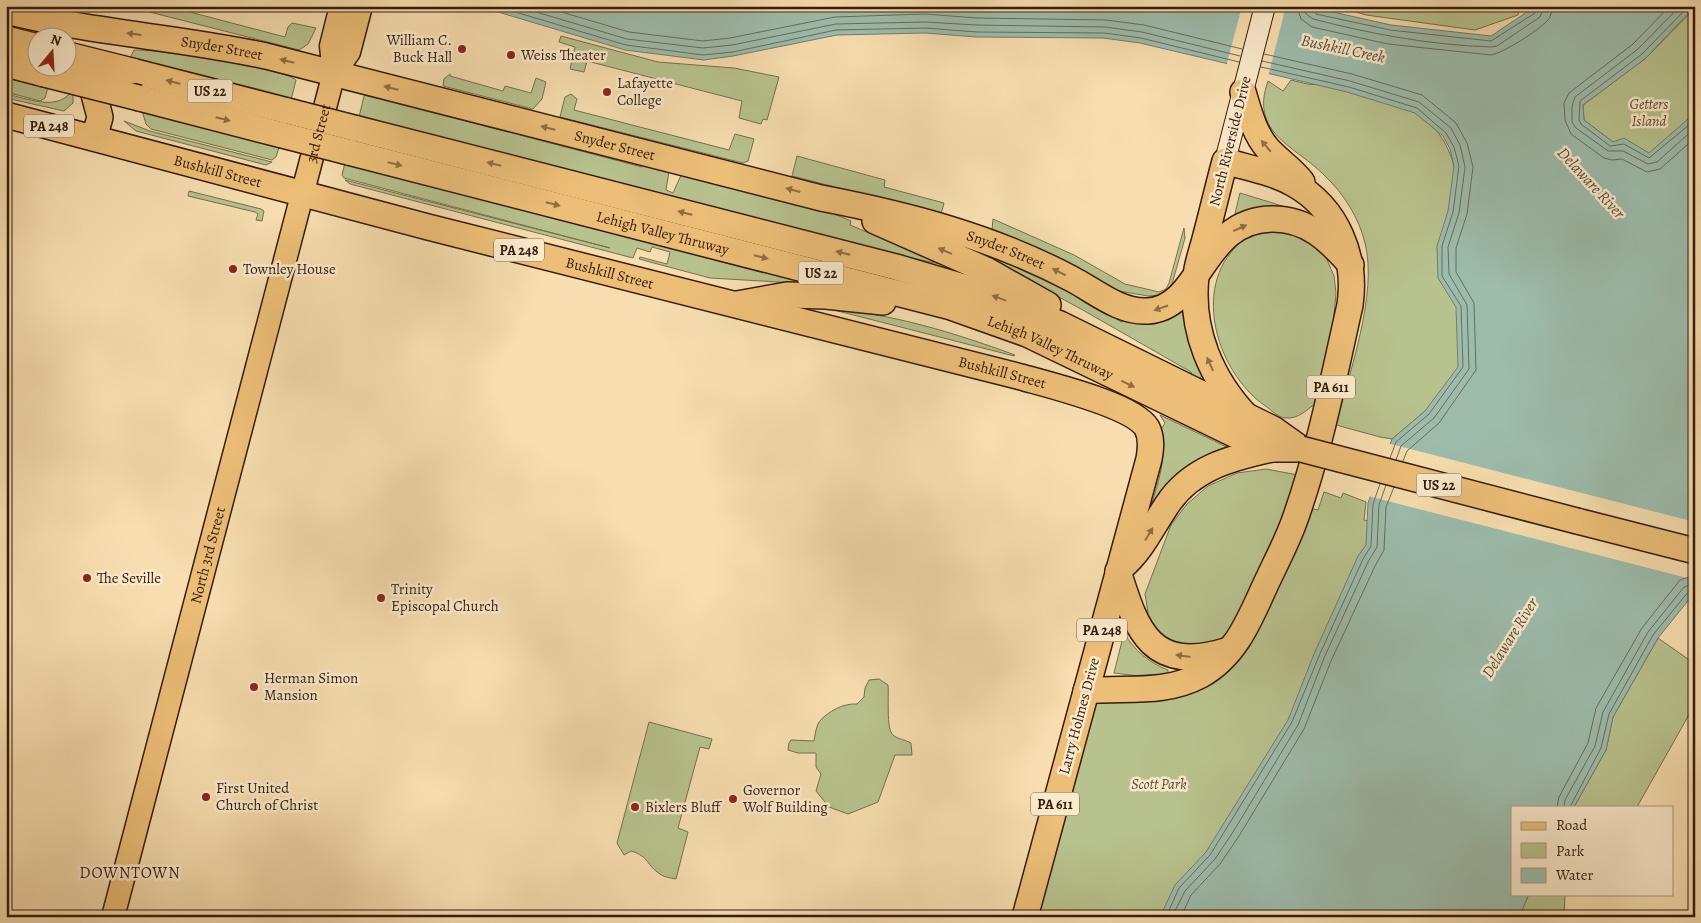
<svg xmlns="http://www.w3.org/2000/svg" width="1701" height="923" viewBox="0 0 1701 923" font-family="Alegreya,serif">
	<rect width="100%" height="100%" fill="#f7ddaf"/>
	<filter id="stains"><feTurbulence type="fractalNoise" baseFrequency=".004" numOctaves="4"/><feColorMatrix values="0 0 0 0 .2 0 0 0 0 .09 0 0 0 0 .02 0 0 0 .5 -.17"/></filter>
	<radialGradient id="worn" r=".72"><stop offset=".6" stop-color="#630" stop-opacity="0"/><stop offset="1" stop-color="#630" stop-opacity=".3"/></radialGradient>
	<g fill="#b8c28e" stroke="#766f4e">
		<polygon points="126,6 167,6 285,37 288,27 292,23 316,28 308,44 299,50"/>
		<polygon points="1336,6 1520,6 1518,15 1475,30 1366,15"/>
		<polygon points="1695,8 1695,143 1660,184 1613,142 1584,120 1583,105 1646,58"/>
		<polygon points="561,36 658,62 734,68 779,77 767,120 763,119 761,124 739,118 742,101 587,61 584,72 570,69 575,47 559,42"/>
		<path d="M 134,50 C 157,49 282,68 296,80 L 291,100 L 130,58 Z"/>
		<polygon points="450,74 450,76 503,91 505,86 531,93 536,78 546,82 542,99 533,109 443,86 444,79"/>
		<polygon points="6,76 48,87 45,98 40,101 6,92"/>
		<path d="M 1291,80 L 1307,84 L 1397,90 C 1422,115 1445,131 1454,166 L 1476,358 L 1425,411 L 1392,439 L 1380,437 L 1336,425 C 1349,373 1378,294 1365,243 C 1359,218 1344,194 1325,176 C 1296,146 1249,134 1268,81 L 1283,91 Z"/>
		<path d="M 70,93 L 73,94 L 73,103 L 64,111 L 6,98 L 6,94 C 26,98 56,111 70,93 Z"/>
		<polygon points="571,94 577,99 574,110 729,150 735,134 754,139 748,161 743,163 560,117 565,97"/>
		<polygon points="367,95 642,167 643,164 669,171 666,190 673,193 682,173 827,211 851,221 850,225 945,265 907,257 359,117 364,96"/>
		<polygon points="142,111 279,147 276,157 272,160 151,129 146,124"/>
		<polygon points="124,121 150,131 272,162 266,165 136,131"/>
		<polygon points="797,156 885,180 884,187 944,203 941,214 792,176"/>
		<polygon points="345,163 830,285 710,278 639,259 640,257 667,264 670,252 652,247 650,252 637,248 633,258 350,184 345,180 610,248 344,178 342,175"/>
		<polygon points="189,191 261,209 264,211 262,221 256,220 258,214 255,212 188,196"/>
		<polygon points="1240,193 1292,209 1234,218"/>
		<polygon points="993,219 1074,255 1125,284 1159,292 1166,289 1169,283 1184,228 1185,238 1172,284 1161,295 1148,296 1119,291 1078,269 992,230"/>
		<path d="M 1266,228 L 1297,232 L 1325,255 L 1334,276 L 1336,293 L 1333,326 L 1316,403 C 1307,410 1298,419 1286,418 C 1279,418 1272,411 1267,407 C 1218,375 1190,288 1239,244 L 1236,240 Z"/>
		<path d="M 997,254 L 1080,295 L 1121,322 L 1123,321 C 1150,325 1165,322 1187,305 L 1202,376 L 1199,379 L 1192,375 L 1191,372 L 1081,309 L 994,262 Z"/>
		<path d="M 826,308 C 893,314 952,332 1015,355 L 1014,356 Z"/>
		<path d="M 1160,415 L 1233,450 L 1147,519 C 1155,491 1169,459 1160,431 L 1165,423 Z"/>
		<polygon points="1266,469 1298,475 1286,513 1232,629 1213,645 1165,644 1149,619 1145,594 1171,525 1187,504 1208,486 1237,473"/>
		<polygon points="1324,492 1341,498 1343,493 1366,502 1364,520 1397,527 1188,917 1025,917 1086,691 1213,667 1299,506 1318,510"/>
		<path d="M 1124,633 C 1135,651 1148,662 1168,670 L 1168,674 L 1138,676 L 1114,673 Z"/>
		<polygon points="1658,638 1695,664 1695,704 1637,807 1574,807 1606,750 1613,717"/>
		<path d="M 879,679 L 888,685 C 889,695 886,730 893,735 C 897,739 906,740 911,743 L 912,755 L 895,755 L 878,802 L 848,814 L 829,807 L 816,791 L 821,774 L 816,767 L 816,753 L 798,753 L 788,750 L 789,743 L 791,740 L 814,741 C 815,735 816,727 819,722 C 828,711 844,703 857,704 L 864,697 L 865,688 L 869,680 Z"/>
		<path d="M 649,722 L 712,739 L 709,749 L 700,747 L 678,828 L 688,832 L 676,879 C 671,878 663,877 660,874 C 647,866 649,856 631,851 L 624,855 L 617,843 Z"/>
		<polygon points="1529,894 1565,894 1564,917 1519,917"/>
	</g>
	<polygon fill="#9dbcac" stroke="#737c6d" points="478,6 1306,6 1391,25 1491,36 1536,6 1695,6 1646,58 1583,105 1584,120 1613,142 1624,138 1649,153 1695,113 1695,592 1658,638 1613,717 1606,750 1574,807 1512,807 1512,894 1529,894 1519,917 1160,917 1175,885 1206,852 1288,720 1314,654 1358,556 1366,545 1368,503 1392,439 1425,411 1458,367 1456,307 1438,278 1437,246 1448,211 1454,166 1450,149 1443,136 1415,113 1347,92 1140,43 1103,38 976,37 925,33 837,35 733,56 704,60 625,50"/>
	<g fill="#f7ddaf">
		<polygon points="1242,6 1286,6 1268,77 1226,67"/>
		<polygon points="1387,443 1695,522 1695,580 1368,496"/>
	</g>
	<g fill="none" stroke-linecap="round" stroke-linejoin="round">
		<g stroke="#696c5d" stroke-width="1">
			<polyline points="495,6 626,45 703,55 733,52 836,30 925,28 977,32 1104,33 1141,38 1239,62"/>
			<polyline points="516,6 627,39 703,48 732,45 836,24 925,22 977,25 1105,27 1142,32 1240,56"/>
			<polyline points="541,6 629,32 703,41 730,38 835,17 925,14 977,18 1106,20 1144,25 1242,49"/>
			<path d="M 1297,6 L 1301,19 L 1312,27 L 1388,44 L 1491,55 C 1503,53 1538,31 1547,21 C 1551,17 1552,12 1552,6"/>
			<path d="M 1305,6 L 1306,14 L 1313,19 C 1371,34 1430,45 1491,47 L 1497,46 L 1540,17 L 1545,6"/>
			<polyline points="1311,6 1316,14 1390,30 1491,41 1535,13 1538,6"/>
			<polyline points="1670,6 1633,44 1569,93 1564,103 1565,120 1571,134 1604,158 1612,160 1622,159 1647,172 1660,169 1695,138"/>
			<polyline points="1680,6 1638,49 1575,97 1572,106 1572,122 1576,128 1608,151 1623,151 1648,164 1657,162 1695,128"/>
			<polyline points="1689,6 1642,54 1580,101 1579,120 1581,124 1610,146 1624,144 1649,158 1695,120"/>
			<polyline points="1264,54 1352,74 1422,95 1456,123 1467,143 1473,167 1467,214 1456,248 1456,272 1474,303 1476,370 1439,423 1407,451 1403,461"/>
			<polyline points="1262,61 1350,81 1419,102 1451,128 1460,145 1465,167 1459,213 1448,247 1449,274 1467,305 1469,369 1434,418 1401,446 1396,460"/>
			<polyline points="1261,67 1349,87 1417,108 1446,133 1454,147 1459,166 1453,212 1442,246 1442,276 1461,306 1463,367 1429,414 1396,442 1390,458"/>
			<polyline points="1557,807 1559,797 1588,743 1596,708 1642,628 1680,580 1695,575"/>
			<polyline points="1564,807 1565,800 1595,746 1603,712 1648,632 1684,587 1695,583"/>
			<polyline points="1570,807 1601,748 1609,714 1653,635 1689,591 1695,589"/>
			<polyline points="1166,917 1179,888 1210,855 1292,722 1319,656 1363,559 1371,546 1373,504 1380,484"/>
			<polyline points="1172,917 1185,891 1215,859 1233,832 1298,725 1324,658 1368,562 1377,547 1379,505 1386,485"/>
			<polyline points="1181,917 1191,895 1220,864 1239,836 1304,729 1331,661 1375,566 1384,550 1386,507 1394,487"/>
		</g>
		<g stroke="#351c0e" stroke-width="22">
			<polyline id="secondary" points="1225,161 1265,6"/>
		</g>
		<g stroke="#351c0e" stroke-width="25">
			<g id="primary">
				<polyline points="334,73 331,46 341,6"/>
				<path id="s1" d="M 113,917 L 334,73 L 349,52 L 361,6"/>
			</g>
		</g>
		<g stroke="#351c0e" stroke-width="28">
			<g id="highway">
				<path id="s2" d="M 6,11 C 92,33 180,37 266,56 L 821,198 C 909,215 993,237 1072,279 C 1095,291 1120,313 1148,311 C 1203,307 1201,219 1273,219 C 1308,219 1329,240 1351,265"/>
				<polyline points="6,39 38,47"/>
				<polyline points="6,64 44,74"/>
				<polyline points="87,68 100,117 97,128 91,137"/>
				<polyline points="132,71 288,111"/>
				<path d="M 1243,92 C 1249,112 1254,133 1268,149 C 1279,161 1292,169 1302,182"/>
				<polyline points="139,98 282,135"/>
				<path id="s3" d="M 6,115 L 428,227 L 1021,377 C 1049,385 1133,405 1147,428 C 1152,438 1151,448 1149,459 L 1025,917"/>
				<polyline points="354,128 896,267 987,294 1060,324 1273,429 1301,449"/>
				<path id="s4" d="M 348,152 L 951,307 L 1027,334 L 1246,440 L 1273,449 L 1301,449"/>
				<polyline points="875,221 986,270 1048,305"/>
				<polyline points="737,304 787,295 826,296 883,302"/>
				<polyline points="1577,521 1695,551"/>
				<path d="M 1122,567 C 1142,550 1152,527 1167,505 C 1191,468 1231,458 1272,449"/>
				<path d="M 1118,571 C 1137,633 1152,674 1229,650"/>
				<path d="M 1086,691 C 1125,687 1164,695 1201,675 C 1235,656 1249,621 1264,588 C 1274,566 1286,544 1294,522 C 1319,453 1334,376 1350,305 C 1357,257 1337,208 1294,184 C 1273,172 1248,168 1225,161 C 1218,187 1212,213 1205,239 C 1202,251 1197,264 1196,276 C 1190,330 1211,379 1248,418"/>
			</g>
		</g>
		<use href="#secondary" stroke="#fae9cb" stroke-width="20"/>
		<use href="#primary" stroke="#ecbe78" stroke-width="22"/>
		<use href="#highway" stroke="#ecbe78" stroke-width="25"/>
		<g stroke="#351c0e" stroke-width="28" stroke-linecap="butt">
			<g id="highway-bridge">
				<polyline points="68,55 132,71"/>
				<polyline points="44,74 139,98"/>
				<polyline points="288,111 354,128"/>
				<polyline points="282,135 348,152"/>
				<polyline points="1301,449 1577,521"/>
			</g>
		</g>
		<use href="#highway-bridge" stroke="#ecbe78" stroke-width="25"/>
	</g>
	<defs><path id="oneway-solid" d="M-6-.8H1V-3.2L6.5 0L1 3.2V.8H-6Z" transform="scale(1.25)"/></defs>
	<g fill="#906d43">
		<use href="#oneway-solid" transform="translate(134 34) rotate(-173)"/>
		<use href="#oneway-solid" transform="translate(287 61) rotate(-166)"/>
		<use href="#oneway-solid" transform="translate(173 82) rotate(-166)"/>
		<use href="#oneway-solid" transform="translate(391 88) rotate(-166)"/>
		<use href="#oneway-solid" transform="translate(223 119) rotate(14)"/>
		<use href="#oneway-solid" transform="translate(548 128) rotate(-166)"/>
		<use href="#oneway-solid" transform="translate(1266 146) rotate(-130)"/>
		<use href="#oneway-solid" transform="translate(395 164) rotate(14)"/>
		<use href="#oneway-solid" transform="translate(494 164) rotate(-166)"/>
		<use href="#oneway-solid" transform="translate(793 190) rotate(-165)"/>
		<use href="#oneway-solid" transform="translate(553 204) rotate(14)"/>
		<use href="#oneway-solid" transform="translate(685 213) rotate(-166)"/>
		<use href="#oneway-solid" transform="translate(1240 228) rotate(-25)"/>
		<use href="#oneway-solid" transform="translate(945 251) rotate(-157)"/>
		<use href="#oneway-solid" transform="translate(843 253) rotate(-166)"/>
		<use href="#oneway-solid" transform="translate(761 257) rotate(14)"/>
		<use href="#oneway-solid" transform="translate(1059 272) rotate(-153)"/>
		<use href="#oneway-solid" transform="translate(999 298) rotate(-160)"/>
		<use href="#oneway-solid" transform="translate(1161 308) rotate(161)"/>
		<use href="#oneway-solid" transform="translate(1210 364) rotate(-114)"/>
		<use href="#oneway-solid" transform="translate(1128 384) rotate(26)"/>
		<use href="#oneway-solid" transform="translate(1149 534) rotate(-59)"/>
		<use href="#oneway-solid" transform="translate(1183 656) rotate(-172)"/>
	</g>
	<g fill="#8f2418" stroke="#fae9cb" stroke-width="2">
		<circle cx="462" cy="49" r="5"/>
		<circle cx="511" cy="55" r="5"/>
		<circle cx="607" cy="92" r="5"/>
		<circle cx="233" cy="269" r="5"/>
		<circle cx="87" cy="578" r="5"/>
		<circle cx="381" cy="598" r="5"/>
		<circle cx="254" cy="687" r="5"/>
		<circle cx="206" cy="797" r="5"/>
		<circle cx="733" cy="799" r="5"/>
		<circle cx="635" cy="807" r="5"/>
	</g>
	<g text-anchor="middle" dominant-baseline="central" stroke-width="5" stroke-linejoin="round" paint-order="stroke">
		<g fill="#fae9cb" stroke="#705a47" stroke-width="1">
			<rect x="187.5" y="79.5" width="45" height="23" rx="4"/>
			<rect x="24" y="114.5" width="50" height="23" rx="4"/>
			<rect x="494" y="238.5" width="50" height="23" rx="4"/>
			<rect x="798.5" y="261.5" width="45" height="23" rx="4"/>
			<rect x="1307" y="375.5" width="48" height="23" rx="4"/>
			<rect x="1416.5" y="473.5" width="45" height="23" rx="4"/>
			<rect x="1077" y="618.5" width="50" height="23" rx="4"/>
			<rect x="1031" y="792.5" width="48" height="23" rx="4"/>
		</g>
		<g font-size="14" font-weight="bold" fill="#351c0e">
			<text x="210" y="91">US 22</text>
			<text x="49" y="126">PA 248</text>
			<text x="519" y="250">PA 248</text>
			<text x="821" y="273">US 22</text>
			<text x="1331" y="387">PA 611</text>
			<text x="1439" y="485">US 22</text>
			<text x="1102" y="630">PA 248</text>
			<text x="1055" y="804">PA 611</text>
		</g>
		<g font-size="15" fill="#351c0e" stroke="#fae9cb" text-anchor="start">
			<text x="452" y="40" text-anchor="end">William C.<tspan x="452" dy="17">Buck Hall</tspan></text>
			<text x="521" y="55">Weiss Theater</text>
			<text x="617" y="83">Lafayette<tspan x="617" dy="17">College</tspan></text>
			<text x="243" y="269">Townley House</text>
			<text x="97" y="578">The Seville</text>
			<text x="391" y="589">Trinity<tspan x="391" dy="17">Episcopal Church</tspan></text>
			<text x="264" y="678">Herman Simon<tspan x="264" dy="17">Mansion</tspan></text>
			<text x="216" y="788">First United<tspan x="216" dy="17">Church of Christ</tspan></text>
			<text x="743" y="790">Governor<tspan x="743" dy="17">Wolf Building</tspan></text>
			<text x="645" y="807">Bixlers Bluff</text>
		</g>
		<g font-size="15" fill="#351c0e" stroke="#fae9cb">
			<text stroke="none"><textPath href="#s2" startOffset="219">Snyder Street</textPath></text>
			<text stroke="none"><textPath href="#s1" startOffset="810">3rd Street</textPath></text>
			<text transform="translate(1230 141) rotate(-76)">North Riverside Drive</text>
			<text stroke="none"><textPath href="#s2" startOffset="624">Snyder Street</textPath></text>
			<text stroke="none"><textPath href="#s3" startOffset="219">Bushkill Street</textPath></text>
			<text stroke="none"><textPath href="#s4" startOffset="325">Lehigh Valley Thruway</textPath></text>
			<text stroke="none"><textPath href="#s2" startOffset="1029">Snyder Street</textPath></text>
			<text stroke="none"><textPath href="#s3" startOffset="624">Bushkill Street</textPath></text>
			<text stroke="none"><textPath href="#s4" startOffset="730">Lehigh Valley Thruway</textPath></text>
			<text stroke="none"><textPath href="#s3" startOffset="1029">Bushkill Street</textPath></text>
			<text stroke="none"><textPath href="#s1" startOffset="374">North 3rd Street</textPath></text>
			<text transform="translate(1079 716) rotate(-75)">Larry Holmes Drive</text>
		</g>
		<g font-size="15" font-style="italic" fill="#5c4e34" stroke="#fae9cb">
			<text x="1649" y="104">Getters<tspan x="1649" dy="17">Island</tspan></text>
			<text x="1159" y="784">Scott Park</text>
		</g>
		<g font-size="16" font-style="italic" fill="#544c3d" stroke="#fae9cb">
			<text transform="translate(1343 49) rotate(12)">Bushkill Creek</text>
			<text transform="translate(1591 183) rotate(47)">Delaware River</text>
			<text transform="translate(1510 638) rotate(-58)">Delaware River</text>
		</g>
		<g font-size="16" letter-spacing="1" fill="#351c0e" stroke="#fae9cb">
			<text x="130" y="873">DOWNTOWN</text>
		</g>
	</g>
	<rect width="1701" height="923" fill="none" stroke="#f7ddaf" stroke-width="25"/>
	<rect x="8" y="8" width="1686" height="908" fill="none" stroke="#351c0e" stroke-width="2.5"/>
	<rect x="12" y="12" width="1676" height="898" fill="none" stroke="#351c0e"/>
	<rect x="1511" y="806" width="162" height="90" fill="#fae9cb" stroke="#ab977f"/>
	<rect x="1521" y="822" width="25" height="8" fill="#ecbe78" stroke="#ab977f"/>
	<text x="1556" y="830" font-size="15" fill="#351c0e">Road</text>
	<rect x="1521" y="843" width="25" height="15" fill="#b8c28e" stroke="#ab977f"/>
	<text x="1556" y="856" font-size="15" fill="#351c0e">Park</text>
	<rect x="1521" y="868" width="25" height="15" fill="#9dbcac" stroke="#ab977f"/>
	<text x="1556" y="880" font-size="15" fill="#351c0e">Water</text>
	<g transform="translate(52 52) rotate(18)"><circle r="24" fill="#fae9cb" stroke="#ab977f"/>
	<path d="M0-4L9 19L0 12L-9 19Z" fill="#8f2418"/>
	<text y="-8" font-size="14" font-weight="bold" text-anchor="middle" fill="#351c0e">N</text>
	</g>
	<rect width="100%" height="100%" filter="url(#stains)"/>
	<rect width="100%" height="100%" fill="url(#worn)"/>
</svg>
